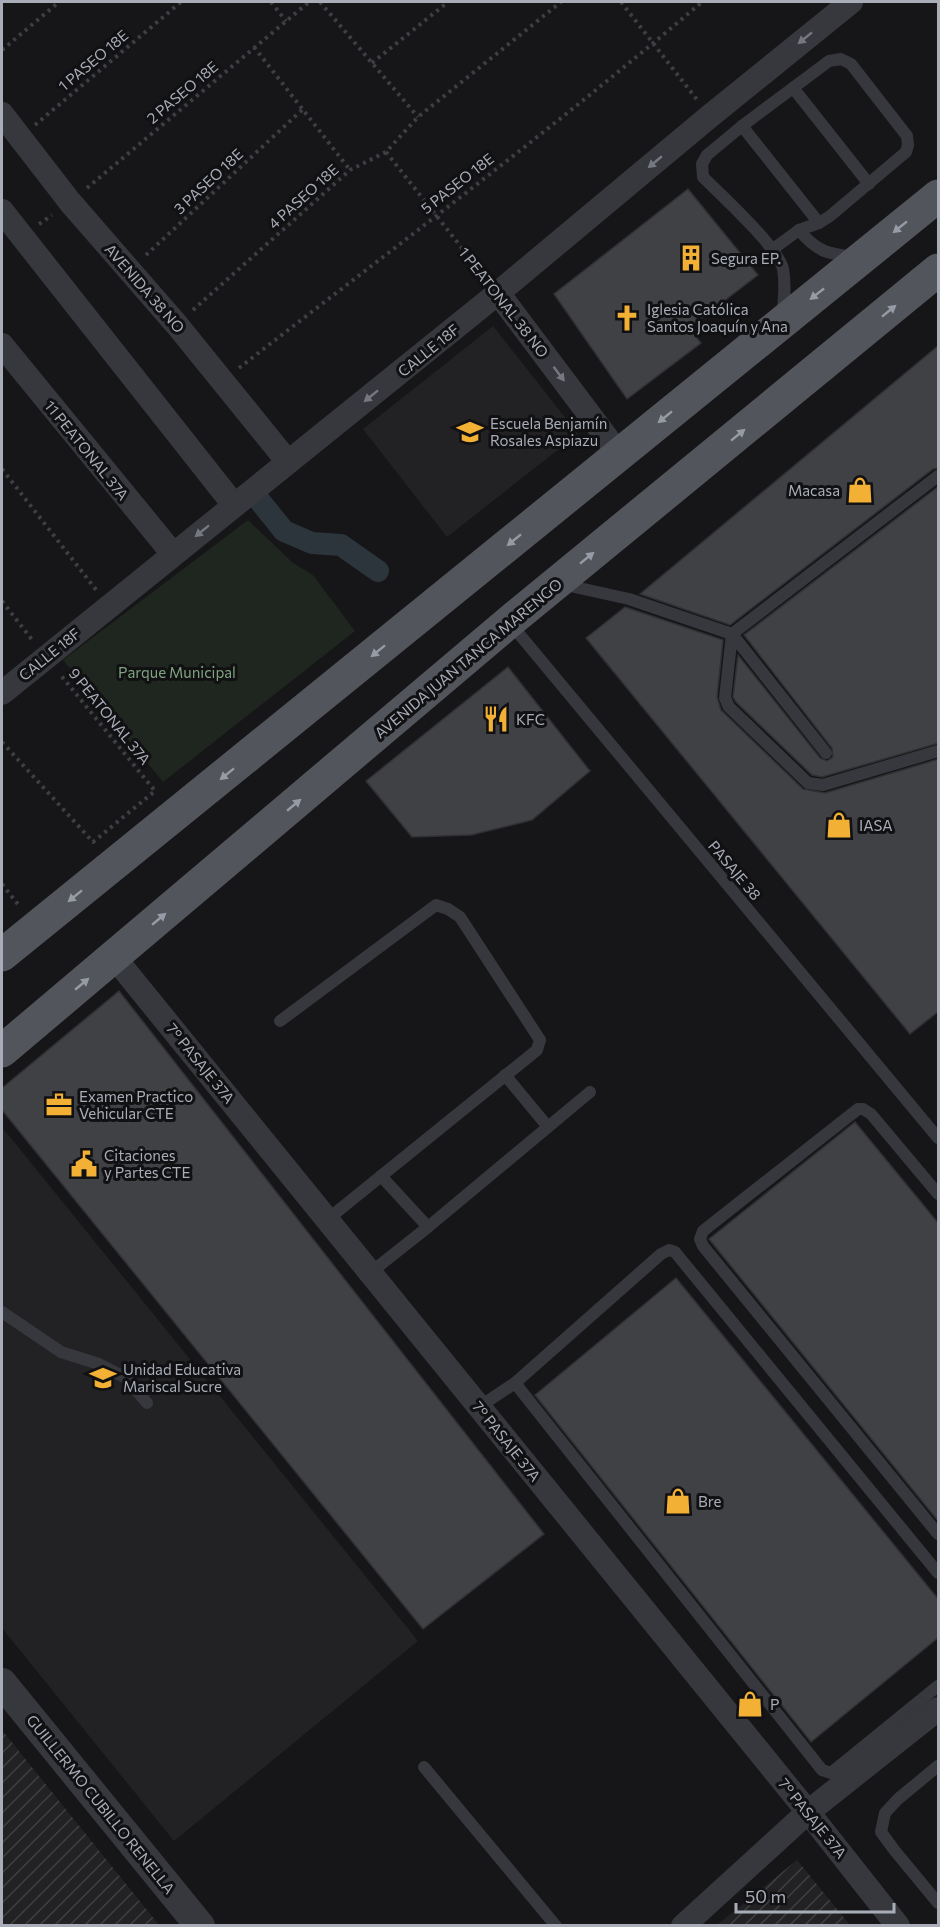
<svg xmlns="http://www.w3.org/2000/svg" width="940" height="1927" viewBox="0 0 940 1927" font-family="Commissioner,sans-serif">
	<defs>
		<pattern id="industrial-furrows" width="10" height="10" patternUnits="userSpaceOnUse" patternTransform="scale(1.5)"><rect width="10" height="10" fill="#222225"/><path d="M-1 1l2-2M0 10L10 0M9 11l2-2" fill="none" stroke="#3f3f43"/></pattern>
	</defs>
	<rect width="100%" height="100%" fill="#161618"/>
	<g fill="#222225">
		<polygon points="493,326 578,434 447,537 363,429"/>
		<polygon points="2,1127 418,1641 174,1841 2,1628"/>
	</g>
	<g fill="url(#industrial-furrows)">
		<polygon points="2,1730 159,1925 2,1925"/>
		<polygon points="797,1860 850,1925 717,1925"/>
	</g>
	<polygon fill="#1e261f" points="248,520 293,563 313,575 355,631 163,782 63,660"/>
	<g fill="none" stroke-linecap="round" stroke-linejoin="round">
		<polyline stroke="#2c353c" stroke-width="22" points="259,500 284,531 312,543 341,545 378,571"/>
	</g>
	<g fill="#404145" stroke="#303034" stroke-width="1.5">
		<polygon points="688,189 758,275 689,328 701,343 627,399 554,294"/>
		<polygon points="939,345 939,468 933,469 730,625 640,594"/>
		<polygon points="939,486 939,743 822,777 812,775 736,702 733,697 738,655 820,758 827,761 833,757 832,748 744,635"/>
		<polygon points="625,607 723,640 717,697 721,710 803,789 825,793 939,759 939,1011 910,1034 586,638"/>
		<polygon points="508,667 590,771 532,820 471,835 412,837 366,781"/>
		<polygon points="119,991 544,1534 423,1629 2,1110 2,1088"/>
		<polygon points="855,1122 939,1224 939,1522 709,1239"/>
		<polygon points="676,1278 939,1600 939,1637 811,1742 535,1395"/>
	</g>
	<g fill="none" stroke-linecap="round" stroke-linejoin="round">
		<g stroke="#3d3f44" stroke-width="4" stroke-dasharray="3 4.5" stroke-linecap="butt">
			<polyline points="271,2 286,21"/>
			<polyline points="320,2 418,117"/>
			<polyline points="621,2 698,101"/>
			<polyline points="254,47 350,170"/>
			<polyline points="2,50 59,2"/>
			<polyline points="372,63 448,2"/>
			<polyline points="35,125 181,2"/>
			<polyline points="386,152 484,276"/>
			<polyline points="87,188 309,2"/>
			<polyline points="39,224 52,215"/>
			<polyline points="146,255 303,109"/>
			<polyline points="193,310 350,170 386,152 418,117 561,2"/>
			<path d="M 239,368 C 395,247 553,129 702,2"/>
			<polyline points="2,469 97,591"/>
			<polyline points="2,601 33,641"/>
			<polyline points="2,742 93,842 155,791 59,673"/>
			<polyline points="2,884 20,907"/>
		</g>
		<g stroke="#37383d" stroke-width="12">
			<polyline points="794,89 869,184"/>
			<polyline points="742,126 819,223"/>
			<path d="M 799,230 C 817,252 828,254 855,257"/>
			<path d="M 773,249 L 799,230 L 819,223 L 830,216 L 906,152 L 908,145 L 907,136 L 851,64 L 841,59 L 829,61 L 742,126 L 707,155 L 702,164 L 703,177 C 721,195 779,248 783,269 C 786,285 784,301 782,316"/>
			<polyline points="561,584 629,599 732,634 938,476"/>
			<polyline points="510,623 938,1138"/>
			<polyline points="826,753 732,634 725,698 729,707 808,783 823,785 938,751"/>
			<polyline points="280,1021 436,905 448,909 460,917 540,1040 537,1050 328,1219"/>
			<polyline points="505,1075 548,1127"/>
			<polyline points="381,1176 428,1227"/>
			<polyline points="938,1194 871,1114 863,1109 858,1109 703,1231 700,1239 703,1246 938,1534"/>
			<polyline points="370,1273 428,1227 590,1092"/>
			<polyline points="2,1312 61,1352 99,1364 126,1378 147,1403"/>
			<polyline points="479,1407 515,1383"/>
			<polyline points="938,1573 675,1252 669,1250 661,1254 515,1383 822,1770 831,1773 938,1686"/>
			<polyline points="938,1766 898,1799 885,1813 881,1832 895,1851 938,1903"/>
			<polyline points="424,1767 556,1926"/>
		</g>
		<g stroke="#37383d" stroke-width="24">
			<polyline points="2,114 70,202 177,325 288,462"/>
			<polyline points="2,211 234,505"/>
			<polyline points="498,293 619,454"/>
			<polyline points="2,345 173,554"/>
			<polyline points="2,693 498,293 710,116 851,2"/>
			<polyline points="114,957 808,1812 898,1926"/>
			<polyline points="683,1926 808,1812 938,1709"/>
		</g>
		<polyline stroke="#37383d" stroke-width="30" points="2,1683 200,1926"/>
		<g stroke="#53555c" stroke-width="33">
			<polyline points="2,955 938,196"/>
			<polyline points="2,1051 509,622 938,270"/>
		</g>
	</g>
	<defs><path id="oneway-solid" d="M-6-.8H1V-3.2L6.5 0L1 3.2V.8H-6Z" transform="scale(1.5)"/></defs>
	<g fill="#757881">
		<use href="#oneway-solid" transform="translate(805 38) rotate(141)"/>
		<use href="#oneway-solid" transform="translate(655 162) rotate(140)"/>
		<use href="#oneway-solid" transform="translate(559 374) rotate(53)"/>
		<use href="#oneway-solid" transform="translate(371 396) rotate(141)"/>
		<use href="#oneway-solid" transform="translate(202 531) rotate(141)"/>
	</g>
	<g fill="#979ba6">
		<use href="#oneway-solid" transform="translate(900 227) rotate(141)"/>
		<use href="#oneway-solid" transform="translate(817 294) rotate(142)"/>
		<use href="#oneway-solid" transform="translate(889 311) rotate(-39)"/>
		<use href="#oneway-solid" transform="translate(665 417) rotate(141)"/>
		<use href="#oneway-solid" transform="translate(738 435) rotate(-39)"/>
		<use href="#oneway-solid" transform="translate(514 540) rotate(141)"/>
		<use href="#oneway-solid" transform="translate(587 558) rotate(-39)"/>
		<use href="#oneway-solid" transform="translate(378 651) rotate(141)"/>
		<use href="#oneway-solid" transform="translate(227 774) rotate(141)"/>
		<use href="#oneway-solid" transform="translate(294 805) rotate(-40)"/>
		<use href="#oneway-solid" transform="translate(75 896) rotate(141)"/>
		<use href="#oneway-solid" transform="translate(159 919) rotate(-40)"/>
		<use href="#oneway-solid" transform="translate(82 984) rotate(-40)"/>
	</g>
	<defs>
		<g id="building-bare" transform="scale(2.07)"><path d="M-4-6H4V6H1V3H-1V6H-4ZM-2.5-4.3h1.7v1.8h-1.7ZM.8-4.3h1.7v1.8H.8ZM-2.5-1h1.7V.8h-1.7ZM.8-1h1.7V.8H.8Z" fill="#f2b134" stroke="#111113" stroke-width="2.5" paint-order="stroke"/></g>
		<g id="church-bare" transform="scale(2.07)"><path d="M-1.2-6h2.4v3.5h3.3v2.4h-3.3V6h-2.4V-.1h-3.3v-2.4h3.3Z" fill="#f2b134" stroke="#111113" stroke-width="2.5" paint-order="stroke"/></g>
		<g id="school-bare" transform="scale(2.07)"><path d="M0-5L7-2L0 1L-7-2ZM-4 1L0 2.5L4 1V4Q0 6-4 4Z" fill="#f2b134" stroke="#111113" stroke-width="2.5" paint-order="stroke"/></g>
		<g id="shop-bare" transform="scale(2.07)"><path d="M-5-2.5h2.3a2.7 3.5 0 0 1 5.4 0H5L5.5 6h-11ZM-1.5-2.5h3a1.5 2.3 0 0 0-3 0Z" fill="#f2b134" stroke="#111113" stroke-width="2.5" paint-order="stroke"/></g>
		<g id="restaurant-bare" transform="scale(2.07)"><path d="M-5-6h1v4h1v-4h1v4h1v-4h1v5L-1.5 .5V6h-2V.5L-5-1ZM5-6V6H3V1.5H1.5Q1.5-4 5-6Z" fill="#f2b134" stroke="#111113" stroke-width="2.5" paint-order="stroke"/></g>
		<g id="office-bare" transform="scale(2.07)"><path d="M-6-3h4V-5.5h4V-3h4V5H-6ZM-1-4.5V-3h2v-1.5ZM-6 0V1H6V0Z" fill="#f2b134" stroke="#111113" stroke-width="2.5" paint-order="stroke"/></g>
		<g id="civic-bare" transform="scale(2.07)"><path d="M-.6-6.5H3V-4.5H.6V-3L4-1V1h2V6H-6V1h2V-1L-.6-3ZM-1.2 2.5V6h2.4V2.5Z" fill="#f2b134" stroke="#111113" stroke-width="2.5" paint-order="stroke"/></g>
	</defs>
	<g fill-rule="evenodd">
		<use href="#building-bare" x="691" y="258"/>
		<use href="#church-bare" x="627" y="318"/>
		<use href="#school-bare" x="470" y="432"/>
		<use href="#shop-bare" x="860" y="490"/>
		<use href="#restaurant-bare" x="496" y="719"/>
		<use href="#shop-bare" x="839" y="825"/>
		<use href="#office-bare" x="59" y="1105"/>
		<use href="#civic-bare" x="84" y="1164"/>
		<use href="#school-bare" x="103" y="1378"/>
		<use href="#shop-bare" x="678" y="1501"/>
		<use href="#shop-bare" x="750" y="1704"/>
	</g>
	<g text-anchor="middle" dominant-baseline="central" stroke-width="6" stroke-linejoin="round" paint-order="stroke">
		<g font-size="15" fill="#a8adb8" stroke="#111113">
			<text transform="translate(93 60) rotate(-40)">1 PASEO 18E</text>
			<text transform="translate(182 92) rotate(-40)">2 PASEO 18E</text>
			<text transform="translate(208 181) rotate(-43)">3 PASEO 18E</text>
			<text transform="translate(457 183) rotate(-38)">5 PASEO 18E</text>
			<text transform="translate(303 196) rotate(-42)">4 PASEO 18E</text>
			<text transform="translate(145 288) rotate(49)">AVENIDA 38 NO</text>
			<text transform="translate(504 302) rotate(52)">1 PEATONAL 38 NO</text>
			<text transform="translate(428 350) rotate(-39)">CALLE 18F</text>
			<text transform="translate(87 450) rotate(51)">11 PEATONAL 37A</text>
			<text transform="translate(49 654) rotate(-39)">CALLE 18F</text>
			<text transform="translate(468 658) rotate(-40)">AVENIDA JUAN TANCA MARENGO</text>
			<text transform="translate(110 716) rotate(51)">9 PEATONAL 37A</text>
			<text transform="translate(735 870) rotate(50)">PASAJE 38</text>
			<text transform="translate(201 1063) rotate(51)">7° PASAJE 37A</text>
			<text transform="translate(507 1441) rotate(51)">7° PASAJE 37A</text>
			<text transform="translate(101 1804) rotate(51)">GUILLERMO CUBILLO RENELLA</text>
			<text transform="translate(813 1818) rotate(51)">7° PASAJE 37A</text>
		</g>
		<g font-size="15" fill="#a8adb8" stroke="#111113" text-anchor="start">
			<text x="711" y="258">Segura EP.</text>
			<text x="647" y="309">Iglesia Católica<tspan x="647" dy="17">Santos Joaquín y Ana</tspan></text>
			<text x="490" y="423">Escuela Benjamín<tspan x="490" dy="17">Rosales Aspiazu</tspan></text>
			<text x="840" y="490" text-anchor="end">Macasa</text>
			<text x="516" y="719">KFC</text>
			<text x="859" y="825">IASA</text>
			<text x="79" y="1096">Examen Practico<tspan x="79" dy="17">Vehicular CTE</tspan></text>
			<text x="104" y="1155">Citaciones<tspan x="104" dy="17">y Partes CTE</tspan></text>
			<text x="123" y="1369">Unidad Educativa<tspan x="123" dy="17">Mariscal Sucre</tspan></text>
			<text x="698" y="1501">Bre</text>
			<text x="770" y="1704">P</text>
		</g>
		<g font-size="15" fill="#7fa381" stroke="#111113">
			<text x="177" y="672">Parque Municipal</text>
		</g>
	</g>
	<rect width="940" height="1927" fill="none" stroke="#a8adb8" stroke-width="6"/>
	<path d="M736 1903v9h158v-9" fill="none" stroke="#a8adb8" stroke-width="3"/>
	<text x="745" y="1903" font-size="18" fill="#a8adb8" stroke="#111113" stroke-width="4.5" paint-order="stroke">50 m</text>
</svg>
